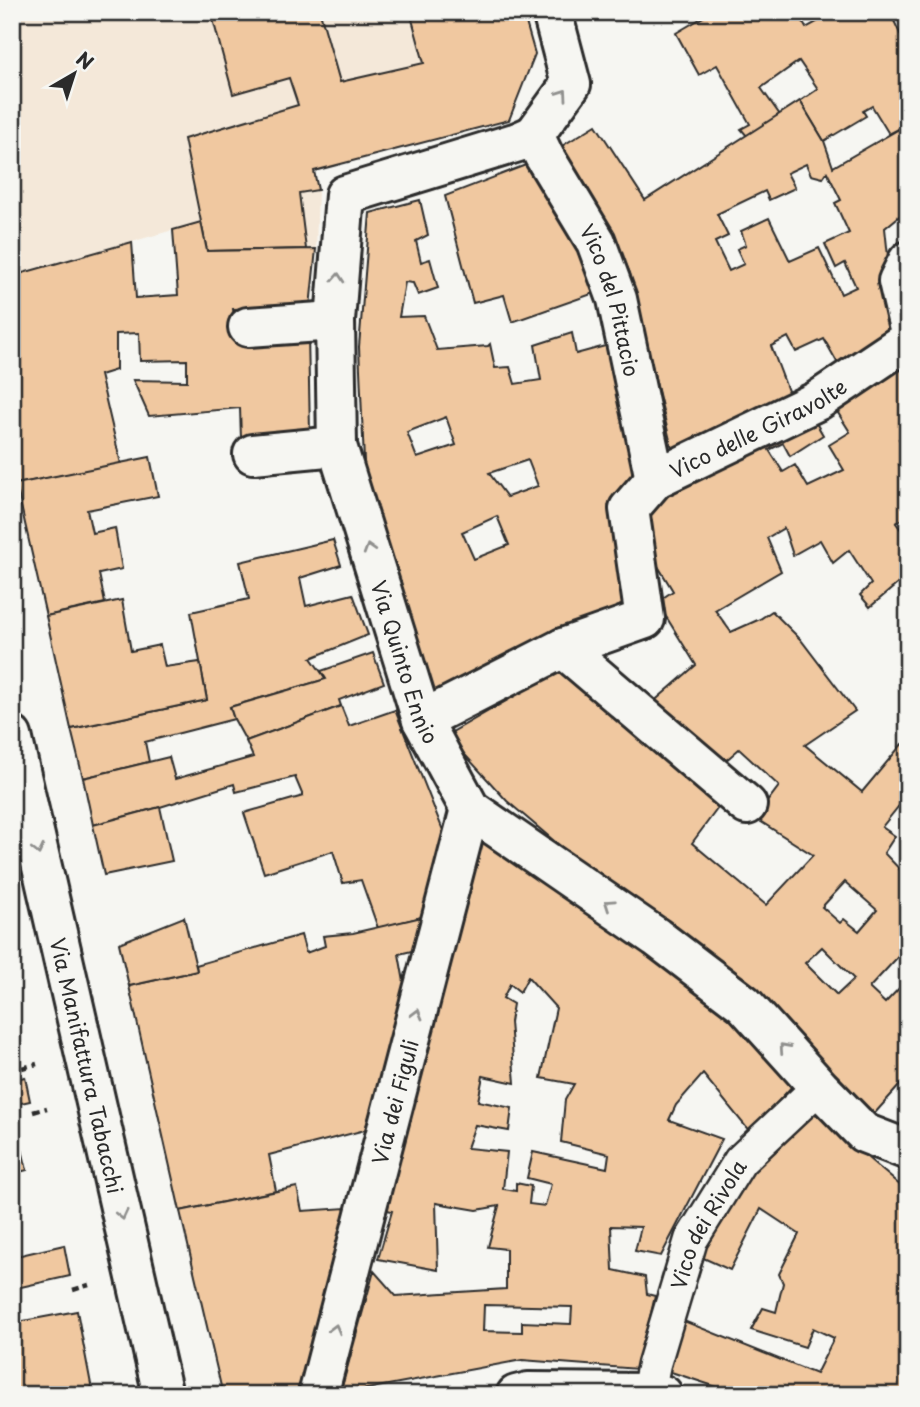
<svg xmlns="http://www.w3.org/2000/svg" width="920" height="1407" viewBox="0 0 920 1407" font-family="'Playpen Sans',sans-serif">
	<rect width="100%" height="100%" fill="#f6f6f2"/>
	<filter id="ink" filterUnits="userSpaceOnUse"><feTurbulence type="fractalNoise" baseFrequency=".0143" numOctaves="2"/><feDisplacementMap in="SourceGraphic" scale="14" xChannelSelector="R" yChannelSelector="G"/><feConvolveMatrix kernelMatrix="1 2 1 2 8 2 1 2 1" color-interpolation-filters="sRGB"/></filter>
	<g filter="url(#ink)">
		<polygon fill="#f4e8d9" points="12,12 523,12 535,54 509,120 314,171 318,190 316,249 207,251 201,222 12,276"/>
		<g fill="#f0c8a0" stroke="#2b2b2b" stroke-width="2" fill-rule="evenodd">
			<polygon points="211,12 320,12 340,82 424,63 410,12 523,12 535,54 509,120 314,171 318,190 299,193 306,249 207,251 184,139 298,105 289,78 233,94"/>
			<polygon points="712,12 797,12 806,28 835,12 890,12 908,51 908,124 889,134 872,106 863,111 866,116 824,141 800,101 818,89 799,61 761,88 780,115 747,136 741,129 750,124 717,65 699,75 676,33"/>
			<path d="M 800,101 L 824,141 L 833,167 L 908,124 L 908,209 L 885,228 L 896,333 L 841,369 L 824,339 L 796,352 L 788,337 L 771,346 L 791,399 L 674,457 L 630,273 L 609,227 L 557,149 L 596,125 L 645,200 ZM 806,164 L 811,175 L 823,178 L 827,172 L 841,200 L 835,203 L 849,233 L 825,244 L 836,268 L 845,263 L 856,287 L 841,294 L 819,248 L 790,261 L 769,218 L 741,231 L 746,245 L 737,249 L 744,264 L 729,271 L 715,242 L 728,236 L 717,214 L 765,191 L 769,200 L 795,188 L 787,173 Z"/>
			<polygon points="531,163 606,289 512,322 504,295 473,303 445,196"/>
			<path d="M 420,200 L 428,235 L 416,241 L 421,262 L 430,259 L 438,288 L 418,295 L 413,283 L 405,282 L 399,317 L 424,316 L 437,350 L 488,346 L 490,344 L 495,368 L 510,367 L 515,384 L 541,380 L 535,345 L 572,333 L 576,354 L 616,343 L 632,468 L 634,599 L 433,692 L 365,484 L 359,347 L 370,213 ZM 446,417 L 456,445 L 417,458 L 407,432 ZM 528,460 L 538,486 L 507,497 L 489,473 ZM 497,516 L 509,545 L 474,559 L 462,532 Z"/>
			<polygon points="201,222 207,251 316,249 310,307 233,309 237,339 308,335 310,432 241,439 240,408 149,416 133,380 187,381 187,360 140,361 139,333 116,334 116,370 100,375 121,464 16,484 12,469 12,276 132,242 136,298 178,295 173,230"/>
			<path d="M 908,358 L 908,433 L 899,439 L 908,452 L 908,458 L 899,464 L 908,476 L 908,516 L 896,523 L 908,539 L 908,575 L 870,607 L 860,595 L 871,584 L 849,550 L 833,563 L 820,540 L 793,555 L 784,528 L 767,538 L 781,571 L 715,610 L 731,632 L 760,619 L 772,611 L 801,640 L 855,711 L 805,745 L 862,792 L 902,744 L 908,747 L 908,798 L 906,797 L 882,827 L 895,836 L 884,853 L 908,878 L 908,946 L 869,988 L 885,1003 L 908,979 L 908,1076 L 866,1123 L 579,862 L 507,801 L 447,735 L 565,667 L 726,797 L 692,843 L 766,905 L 813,855 L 755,818 L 779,786 L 739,749 L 723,763 L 651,704 L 696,665 L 657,602 L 673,591 L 652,556 L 641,509 L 812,416 L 823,435 L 790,456 L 783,443 L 769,450 L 783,472 L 795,465 L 808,487 L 844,470 L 829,445 L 850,432 L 833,405 ZM 845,882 L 877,910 L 859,931 L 844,919 L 840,923 L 822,907 ZM 822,947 L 854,979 L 837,995 L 805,963 Z"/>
			<polygon points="150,457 158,496 87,510 92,533 115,528 122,569 99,574 105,603 46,616 16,484"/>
			<polygon points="333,540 341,565 300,578 306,606 353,594 368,635 311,658 326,679 230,707 234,719 145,742 149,762 83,778 71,729 207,700 191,612 249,599 240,562"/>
			<polygon points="122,600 131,651 160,645 165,667 200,662 207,700 71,729 46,616"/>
			<polygon points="373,653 384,683 339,700 341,706 246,741 234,719 230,707 326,679 321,671"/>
			<polygon points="341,706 349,726 395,710 448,843 426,916 378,928 361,880 343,883 333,851 264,873 244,813 303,796 295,777 236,792 234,784 160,807 93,825 83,778 169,757 175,779 253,757 246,741"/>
			<polygon points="160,807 172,861 104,875 93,825"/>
			<path d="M 484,836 L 745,1023 L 795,1083 L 750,1132 L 703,1074 L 676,1105 L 669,1120 L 722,1139 L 661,1256 L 635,1251 L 641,1227 L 611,1226 L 613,1270 L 645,1277 L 647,1294 L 655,1296 L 638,1369 L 522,1360 L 340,1394 L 374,1271 L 396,1296 L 506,1289 L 506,1249 L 488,1247 L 499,1206 L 477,1210 L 436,1203 L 438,1270 L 378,1259 L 392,1211 L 378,1208 L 467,877 ZM 528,977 L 556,1008 L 541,1078 L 574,1084 L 565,1100 L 561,1142 L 609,1154 L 607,1168 L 533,1152 L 527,1178 L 551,1184 L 545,1206 L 529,1204 L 531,1186 L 516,1183 L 516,1191 L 503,1189 L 507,1152 L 467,1148 L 475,1125 L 509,1131 L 512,1108 L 478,1101 L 483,1076 L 515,1083 L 510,1022 L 513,1004 L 503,998 L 510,984 L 520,992 ZM 484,1305 L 572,1307 L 571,1324 L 522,1322 L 522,1332 L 483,1331 Z"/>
			<polygon points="426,916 416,950 399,954 406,993 365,1130 269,1155 276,1191 180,1211 129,986 197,971 196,965 301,935 306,953 325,946 323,936 353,933"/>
			<polygon points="184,917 197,971 129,986 119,943"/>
			<polygon points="25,1077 30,1101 12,1105 12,1080"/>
			<polygon points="12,1108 27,1170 12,1174"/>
			<polygon points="815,1113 908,1192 908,1395 741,1395 659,1368 674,1317 816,1374 834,1338 813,1328 805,1347 751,1330 763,1308 776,1312 783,1283 779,1274 799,1234 761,1209 730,1270 690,1252 742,1172"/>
			<polygon points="297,1187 302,1211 346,1208 297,1395 223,1395 180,1211"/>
			<polygon points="64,1245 70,1276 12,1289 12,1257"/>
			<polygon points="77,1311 93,1395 12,1395 12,1323"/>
		</g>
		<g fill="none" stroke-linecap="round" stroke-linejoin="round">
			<g stroke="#2b2b2b" stroke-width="37">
				<g id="pedestrian">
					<path id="s1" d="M 648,1393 L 654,1364 L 691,1240 L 740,1161 L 805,1100 L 820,1088"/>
				</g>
			</g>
			<g stroke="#2b2b2b" stroke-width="44">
				<g id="minor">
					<path id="s2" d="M 534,135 L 518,142 L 345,195 L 335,321 L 337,446 L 422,720 L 470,809 L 656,937 L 744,1004 L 820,1088 L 864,1133 L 908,1150"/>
					<path id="s3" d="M 534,135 L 544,156 L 596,242 L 617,299 L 655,479"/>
					<polyline points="534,135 571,84 552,12"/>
					<polyline points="908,261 898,281 908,324"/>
					<polyline points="248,327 335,321"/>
					<polyline points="253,454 337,446"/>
					<polyline points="563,648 747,805"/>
					<path id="s4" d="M 422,720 L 563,648 L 645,619 L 629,509 L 655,479 L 817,401 L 908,340"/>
					<path id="s5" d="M 12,736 L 163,1395"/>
					<path id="s6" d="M 318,1395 L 470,809"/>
					<polyline points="516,1395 528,1392 648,1393 663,1395"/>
				</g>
			</g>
			<g stroke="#2b2b2b" stroke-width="4.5" stroke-dasharray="7 5" stroke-linecap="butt">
				<polyline points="22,1068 37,1064"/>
				<polyline points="33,1112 47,1108"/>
				<polyline points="73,1290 89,1285"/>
			</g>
			<use href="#pedestrian" stroke="#f6f6f2" stroke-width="32"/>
			<use href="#minor" stroke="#f6f6f2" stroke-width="38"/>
		</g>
		<defs><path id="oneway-chevron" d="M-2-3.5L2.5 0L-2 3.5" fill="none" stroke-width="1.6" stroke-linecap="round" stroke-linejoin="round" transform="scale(1.75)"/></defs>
		<g stroke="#90908e">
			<use href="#oneway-chevron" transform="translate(563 94) rotate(-55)"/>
			<use href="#oneway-chevron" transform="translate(338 278) rotate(-86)"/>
			<use href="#oneway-chevron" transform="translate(369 549) rotate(-107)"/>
			<use href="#oneway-chevron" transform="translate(38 850) rotate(77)"/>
			<use href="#oneway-chevron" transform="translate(609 904) rotate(-146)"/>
			<use href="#oneway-chevron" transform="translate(417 1014) rotate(-75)"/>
			<use href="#oneway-chevron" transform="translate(784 1048) rotate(-132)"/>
			<use href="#oneway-chevron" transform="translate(122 1215) rotate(77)"/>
			<use href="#oneway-chevron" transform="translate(335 1329) rotate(-75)"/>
		</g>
	</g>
	<g text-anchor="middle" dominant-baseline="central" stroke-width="7" stroke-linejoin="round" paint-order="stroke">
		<g font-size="21" fill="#2b2b2b" stroke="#f6f6f2">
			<text stroke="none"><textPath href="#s3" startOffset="184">Vico del Pittacio</textPath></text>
			<text stroke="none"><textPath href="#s4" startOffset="511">Vico delle Giravolte</textPath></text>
			<text stroke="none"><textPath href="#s2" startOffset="676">Via Quinto Ennio</textPath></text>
			<text stroke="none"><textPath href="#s5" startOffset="338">Via Manifattura Tabacchi</textPath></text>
			<text stroke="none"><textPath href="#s6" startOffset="303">Via dei Figuli</textPath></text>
			<text stroke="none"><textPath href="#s1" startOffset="180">Vico dei Rivola</textPath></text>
		</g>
	</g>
	<rect width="920" height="1407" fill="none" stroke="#f6f6f2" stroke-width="42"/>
	<rect x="21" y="21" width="878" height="1365" fill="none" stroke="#2b2b2b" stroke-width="2.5" filter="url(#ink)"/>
	<g transform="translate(74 74) rotate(39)" stroke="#f6f6f2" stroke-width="5" paint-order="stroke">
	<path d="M0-5L12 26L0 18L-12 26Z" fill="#2b2b2b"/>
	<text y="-10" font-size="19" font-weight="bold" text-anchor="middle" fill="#2b2b2b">N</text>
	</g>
</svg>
